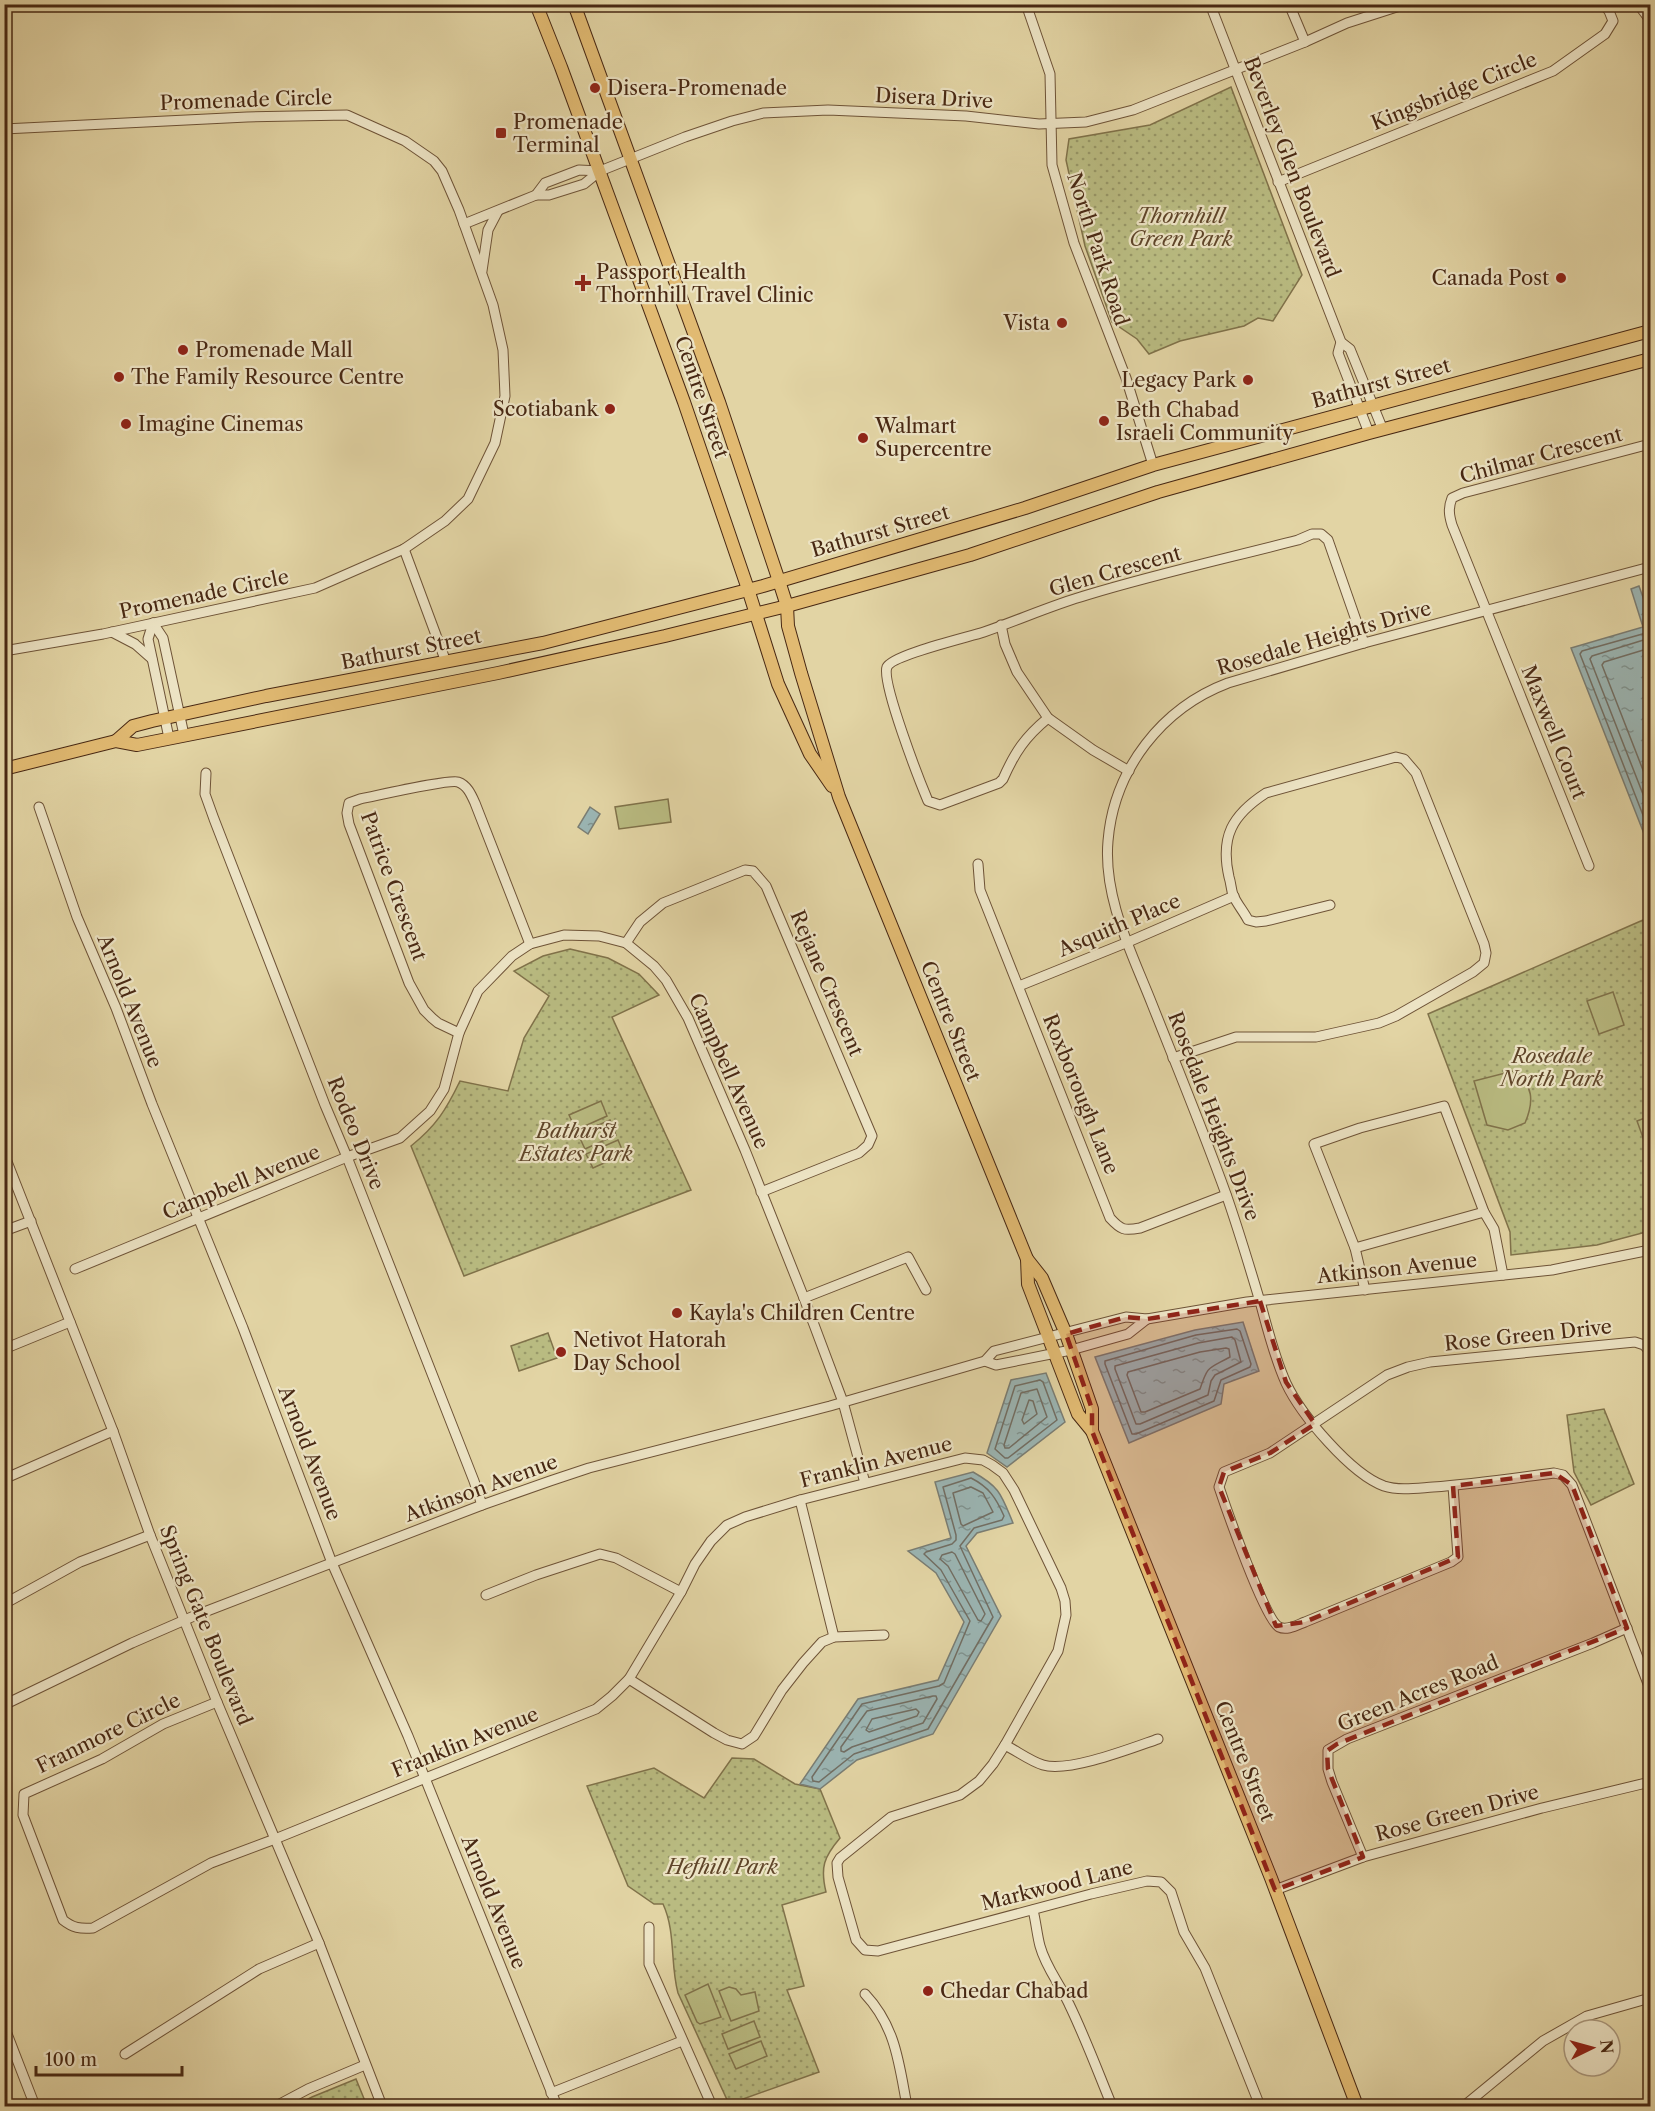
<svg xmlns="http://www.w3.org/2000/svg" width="1655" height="2111" viewBox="0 0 1655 2111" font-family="'Libre Caslon Text',serif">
	<defs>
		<pattern id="park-dots" width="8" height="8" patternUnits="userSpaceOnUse" patternTransform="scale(1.5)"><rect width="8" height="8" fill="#b9bb81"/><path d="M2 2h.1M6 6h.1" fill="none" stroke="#989868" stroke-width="1.8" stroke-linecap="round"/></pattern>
		<pattern id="water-ripples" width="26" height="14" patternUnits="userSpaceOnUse" patternTransform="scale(1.5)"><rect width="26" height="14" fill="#9bb5b3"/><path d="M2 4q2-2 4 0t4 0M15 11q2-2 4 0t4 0" fill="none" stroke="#809390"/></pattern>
	</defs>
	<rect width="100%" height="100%" fill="#e2d4a4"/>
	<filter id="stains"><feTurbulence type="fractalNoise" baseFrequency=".00333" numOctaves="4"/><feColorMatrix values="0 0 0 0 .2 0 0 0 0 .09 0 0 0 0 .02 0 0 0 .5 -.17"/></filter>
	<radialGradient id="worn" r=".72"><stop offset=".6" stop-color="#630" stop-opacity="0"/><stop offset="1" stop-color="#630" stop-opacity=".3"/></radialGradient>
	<g fill="url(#park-dots)" stroke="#80724a" stroke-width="1.5">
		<polygon points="1231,87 1302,275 1273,321 1258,318 1244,326 1180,341 1149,354 1137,339 1112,322 1085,246 1066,160 1069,139 1150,125"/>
		<polygon points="1650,917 1650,1231 1597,1245 1511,1255 1510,1232 1428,1014"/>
		<path d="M 570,949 L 608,958 L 639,974 L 659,995 L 612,1017 L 691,1190 L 464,1276 L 411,1146 C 436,1126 446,1110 460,1081 L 508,1091 L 524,1038 L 549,996 L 514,971 L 543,956 Z"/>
		<polygon points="548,1333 557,1358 519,1371 511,1346"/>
		<polygon points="1604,1409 1634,1484 1591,1505 1574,1472 1567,1415"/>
		<path d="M 732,1758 L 754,1759 L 795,1784 L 820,1789 L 840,1838 C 824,1857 820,1867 826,1892 L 782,1905 L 804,1986 L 787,1990 L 819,2072 L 729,2104 L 678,1993 C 670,1964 676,1932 663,1904 L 654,1904 L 628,1886 L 587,1786 L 654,1768 L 704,1798 Z"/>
		<polygon points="356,2079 367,2106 295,2106 312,2097"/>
	</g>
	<g fill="#b9bb81" stroke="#80724a" stroke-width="1.5">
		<polygon points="668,799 671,822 619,829 615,807"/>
		<polygon points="1613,992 1624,1025 1599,1034 1587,1001"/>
		<path d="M 1513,1071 C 1534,1084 1534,1102 1525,1123 L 1508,1130 L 1487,1125 L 1474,1081 Z"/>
		<polygon points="601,1101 607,1116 576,1130 569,1115"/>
		<polygon points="1650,1116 1650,1157 1637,1121"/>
		<polygon points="610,1120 616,1135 585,1149 578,1134"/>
		<polygon points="618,1140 624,1154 593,1168 586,1154"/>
		<polygon points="708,1984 721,2017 700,2024 697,2022 685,1995"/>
		<polygon points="729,1987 736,1989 741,1995 755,1992 759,2011 731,2021 719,1991"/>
		<polygon points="754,2021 760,2037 728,2049 722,2034"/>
		<polygon points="761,2041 767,2056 736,2069 729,2054"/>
	</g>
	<g fill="url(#water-ripples)" stroke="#7a7d73" stroke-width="1.5">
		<polygon points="1639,586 1650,617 1650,849 1571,648 1643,627 1631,589"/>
		<polygon points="590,807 600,814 588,834 578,827"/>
		<polygon points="1243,1322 1259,1371 1224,1384 1221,1404 1129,1443 1095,1357 1195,1330"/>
		<polygon points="1046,1373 1065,1422 1007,1467 987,1453 1011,1380"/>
		<path d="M 973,1472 C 1000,1487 1001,1494 1013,1523 L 977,1533 L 966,1546 L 1001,1616 L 933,1734 L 857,1760 L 820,1789 L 800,1784 L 858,1699 L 938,1680 L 964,1622 L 936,1573 L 908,1551 L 951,1538 L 935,1482 Z"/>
	</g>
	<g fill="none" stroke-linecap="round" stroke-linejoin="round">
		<g stroke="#726e63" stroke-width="1.5">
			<polyline points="1650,616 1648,618 1649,628 1646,633 1582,651 1580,654 1650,833"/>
			<polyline points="1650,638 1592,656 1590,659 1650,812"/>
			<polyline points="1650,648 1604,662 1602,665 1650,788"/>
			<polygon points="1237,1329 1240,1331 1251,1364 1250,1367 1221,1380 1214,1401 1136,1434 1132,1434 1105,1364 1105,1361 1196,1335"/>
			<polygon points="1232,1337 1235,1340 1241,1362 1215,1375 1211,1381 1208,1395 1140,1424 1136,1424 1115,1369 1115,1366 1198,1343"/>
			<path d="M 1226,1348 L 1229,1349 L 1230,1357 C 1208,1369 1208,1365 1200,1389 L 1145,1412 L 1141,1412 L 1127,1375 L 1128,1372 L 1200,1352 Z"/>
			<polygon points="1040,1380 1043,1382 1057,1420 1008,1458 1005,1458 995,1449 1015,1386"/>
			<polygon points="1037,1389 1047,1417 1009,1448 1005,1448 1004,1445 1021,1393"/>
			<polygon points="1029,1400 1033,1401 1037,1414 1024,1424 1022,1420"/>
			<path d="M 971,1478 C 989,1487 996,1498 1004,1516 L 1002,1520 L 974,1528 L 960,1546 L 993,1617 L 928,1729 L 854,1754 L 819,1782 L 813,1781 L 812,1777 L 862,1704 L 939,1686 L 944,1683 L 970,1621 L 941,1570 L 924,1554 L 926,1552 L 952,1544 L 956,1540 L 956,1535 L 943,1487 Z"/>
			<polygon points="971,1487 983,1493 993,1512 963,1526 961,1524 953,1493"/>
			<polygon points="952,1552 955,1554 985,1614 981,1621 978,1620 948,1566 940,1559 942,1555"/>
			<polygon points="933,1696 936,1696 937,1699 923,1723 852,1747 844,1752 841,1751 841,1747 867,1711"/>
			<polygon points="916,1709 919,1712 917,1716 869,1732 866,1730 872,1719"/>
		</g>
		<g stroke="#6e5337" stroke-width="11">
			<g id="minor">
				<polyline points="1026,4 1050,74 1052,165 1074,243 1126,378 1153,465"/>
				<polyline points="1210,4 1341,342 1350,349 1383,430"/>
				<polyline points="1289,4 1305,42"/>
				<polyline points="1638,4 1650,20"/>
				<polyline points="4,129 247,117 347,115 405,141 434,161 442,171 459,210 493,305 503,350 505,396 495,443 468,499 445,521 404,549 315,588 103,634 4,651"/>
				<polyline points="1278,182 1553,71 1605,34 1613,21 1609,11 1603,4"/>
				<polyline points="536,195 545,183 579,170 600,171"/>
				<polyline points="464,224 536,195 549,195 584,184 600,171 685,137 732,121 763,113 828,110 966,116 1039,124 1086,122 1133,110 1305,42 1347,23 1406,4"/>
				<polyline points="482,271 488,230 498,211"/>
				<polyline points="1341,342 1338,353 1369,433"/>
				<polyline points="404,549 446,662"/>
				<path d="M 1650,567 L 1364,643 L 1228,683 C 1162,708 1114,769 1108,841 C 1103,898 1132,953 1152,1004 C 1177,1067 1203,1130 1226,1194 C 1239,1231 1250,1268 1261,1305 C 1268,1331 1275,1359 1286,1383 C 1301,1415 1351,1474 1384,1486 C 1399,1491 1418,1488 1433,1487 C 1473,1484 1514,1478 1554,1473 L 1563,1475 L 1572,1485 L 1650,1689"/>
				<polyline points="153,623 148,639 169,738"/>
				<polyline points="153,623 163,638 184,735"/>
				<polyline points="1001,625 1005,644 1017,672 1048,718 1093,750 1129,771"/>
				<polyline points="112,632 135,644 152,659"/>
				<path d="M 1048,718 C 1025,737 1015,752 1003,779 L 999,783 L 940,805 L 928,801 C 920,782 881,682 887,667 C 892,655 969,637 984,632 C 1019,620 1052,605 1087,595 C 1156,574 1228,558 1298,540 L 1312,534 L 1321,534 L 1328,540 L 1364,643"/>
				<polyline points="206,773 205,794 214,819 325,1105 347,1157 474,1481 482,1505"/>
				<polyline points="39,807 77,917 116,1008 152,1104 243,1328 332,1563 408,1736 557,2106"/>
				<path d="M 978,864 L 980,890 L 1110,1218 C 1121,1230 1124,1231 1140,1228 L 1226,1195"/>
				<path d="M 1589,866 L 1452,525 C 1449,515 1448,508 1452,498 L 1463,493 L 1650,444"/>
				<polyline points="626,943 640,922 663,903 745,870 753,871 766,886 872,1136 868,1145 859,1153 761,1192"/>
				<polyline points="1019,986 1128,942 1234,896"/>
				<path d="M 459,1033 L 438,1023 L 432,1018 L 424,1010 L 409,983 L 349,824 L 347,813 L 349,803 L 360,799 C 376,796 448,779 458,782 C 467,785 471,794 475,803 L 530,944"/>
				<path d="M 1173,1058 L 1236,1037 L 1316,1037 L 1379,1023 L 1396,1016 L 1473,972 L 1484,963 L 1486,953 L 1484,944 L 1416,773 L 1404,759 L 1396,757 L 1266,793 C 1232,815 1220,837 1229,877 C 1231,883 1231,889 1233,895 C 1237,904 1244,912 1248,920 L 1256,922 L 1266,921 L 1330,905"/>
				<polyline points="4,1154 113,1431 150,1535 217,1702 319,1943 382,2106"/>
				<polyline points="4,1231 31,1221"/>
				<polyline points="1355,1248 1484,1212"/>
				<polyline points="75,1269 347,1157 400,1138 430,1111 444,1089 459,1033 478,991 512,956 530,944 564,935 599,936 626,943 654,966 666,980 688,1018 745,1150 804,1298 843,1402 865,1483"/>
				<polyline points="1365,1290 1355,1248 1314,1144 1360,1128 1444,1106 1484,1212 1494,1229 1503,1275"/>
				<polyline points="804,1298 908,1257 926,1290"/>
				<polyline points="4,1349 70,1322"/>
				<polyline points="985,1361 996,1365 1071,1350 1128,1334 1147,1319"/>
				<polyline points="4,1479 113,1431"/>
				<path d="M 1453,1486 L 1458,1557 L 1451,1562 L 1305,1622 C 1297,1625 1287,1631 1279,1627 C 1265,1620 1226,1508 1219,1487 L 1224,1472 L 1270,1453 L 1387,1375 L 1408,1367 L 1430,1362 L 1635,1342 L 1644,1345 L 1650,1352"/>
				<polyline points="800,1500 834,1637"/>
				<polyline points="486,1595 536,1575 600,1554 616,1558 681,1592"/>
				<polyline points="4,1604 80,1562 150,1535"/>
				<polyline points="629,1679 714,1733 727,1740 742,1744 754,1736 782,1690 803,1663 822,1642 834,1637 884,1635"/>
				<path d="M 217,1702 L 163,1724 L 102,1759 L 24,1794 L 23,1815 L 63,1920 C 73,1928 80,1929 93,1928 L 211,1863 L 275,1839 L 596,1709 L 612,1696 L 629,1679 L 681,1592 L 695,1564 L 711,1541 L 727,1525 L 745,1517 L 800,1500 L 965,1458 L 983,1460 L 992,1465 L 1003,1473 L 1014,1490 L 1061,1588 L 1065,1601 L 1066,1615 L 1058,1651 L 1005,1745 L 993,1764 L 979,1781 L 960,1795 L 891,1817 L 840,1858 L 837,1863 L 838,1877 L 856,1940 L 865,1950 L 878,1951 L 1091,1894 L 1147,1881 L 1161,1882 L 1171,1892 L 1184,1932 L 1205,1968 L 1260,2106"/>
				<polyline points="4,1707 8,1703 132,1643 194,1616 482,1505 550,1481 589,1468 830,1406 985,1361 994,1351 1126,1317 1147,1319 1247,1302 1552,1270 1650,1250"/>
				<path d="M 1005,1745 C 1017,1751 1030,1761 1043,1765 C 1068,1773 1132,1748 1158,1739"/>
				<polyline points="1363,1857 1332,1782 1328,1769 1328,1750 1347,1739 1593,1643 1627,1628"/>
				<polyline points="1275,1890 1363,1857 1542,1808 1650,1782"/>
				<path d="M 1033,1910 C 1036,1922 1037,1935 1040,1946 C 1046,1968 1060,1984 1069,2004 C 1085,2037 1098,2072 1112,2106"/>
				<polyline points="649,1927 649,1964 712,2106"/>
				<path d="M 865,1994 C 896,2027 899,2064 907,2106"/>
				<polyline points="4,2026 35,2106"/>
				<polyline points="125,2054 259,1969 319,1943"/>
				<polyline points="551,2093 682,2041"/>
				<polyline points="276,2106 308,2089 365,2065"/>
				<polyline points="1464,2106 1543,2041 1587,2016 1650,1998"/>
			</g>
		</g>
		<g stroke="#482813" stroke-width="14">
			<g id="major">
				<polyline points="536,4 561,67 684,402 748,589 778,684 810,754 832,786"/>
				<polyline points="574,4 719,402 779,581 787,606 788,626 801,673 839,797 1027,1259 1042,1278 1066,1334 1092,1409 1092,1431"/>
				<polyline points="116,741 133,726 152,721 266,696 543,643 763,586 1025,508 1153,465 1650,331"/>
				<polyline points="4,769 116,741 137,745 498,673 665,636 787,606 970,555 1158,492 1369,433 1650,359"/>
				<polyline points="1027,1259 1028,1284 1078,1414 1092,1431 1271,1878 1357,2106"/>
			</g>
		</g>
		<use href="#minor" stroke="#ece3c4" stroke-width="9"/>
		<use href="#major" stroke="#e1ba72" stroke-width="12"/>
	</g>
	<path fill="#8f2418" fill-opacity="0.2" stroke="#8f2418" stroke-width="4.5" stroke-dasharray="12 8" stroke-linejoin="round" d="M 1260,1301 L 1286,1382 L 1315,1424 L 1270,1453 L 1224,1472 L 1219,1487 L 1276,1626 L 1305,1622 L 1458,1557 L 1453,1486 L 1554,1473 L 1572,1485 L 1627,1628 L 1337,1744 L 1327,1751 L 1328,1769 L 1363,1857 L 1275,1890 L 1092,1431 L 1092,1409 L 1066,1334 L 1126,1317 L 1147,1319 Z"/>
	<g fill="#8f2418" stroke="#ece3c4" stroke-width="2">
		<circle cx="595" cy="88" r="6"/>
		<rect x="495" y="127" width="12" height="12" rx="3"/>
		<circle cx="1561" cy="278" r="6"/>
		<path d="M580 274h6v6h6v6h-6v6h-6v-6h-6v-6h6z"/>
		<circle cx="1062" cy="323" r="6"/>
		<circle cx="183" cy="350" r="6"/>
		<circle cx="119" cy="377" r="6"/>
		<circle cx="1248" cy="380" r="6"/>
		<circle cx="610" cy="409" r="6"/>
		<circle cx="1104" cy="421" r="6"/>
		<circle cx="126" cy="424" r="6"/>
		<circle cx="863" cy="438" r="6"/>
		<circle cx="677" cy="1313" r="6"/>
		<circle cx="561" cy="1352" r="6"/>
		<circle cx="928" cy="1991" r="6"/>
	</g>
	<g text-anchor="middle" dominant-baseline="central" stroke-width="4.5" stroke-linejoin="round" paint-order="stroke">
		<g font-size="20" fill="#482813" stroke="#ece3c4" text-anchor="start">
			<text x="607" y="88">Disera-Promenade</text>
			<text x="513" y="122">Promenade<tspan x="513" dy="23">Terminal</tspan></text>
			<text x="596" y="272">Passport Health<tspan x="596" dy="23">Thornhill Travel Clinic</tspan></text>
			<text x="1549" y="278" text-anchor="end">Canada Post</text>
			<text x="1050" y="323" text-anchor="end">Vista</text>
			<text x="195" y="350">Promenade Mall</text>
			<text x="131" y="377">The Family Resource Centre</text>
			<text x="1236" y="380" text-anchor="end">Legacy Park</text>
			<text x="598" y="409" text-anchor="end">Scotiabank</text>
			<text x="1116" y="410">Beth Chabad<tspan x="1116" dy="23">Israeli Community</tspan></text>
			<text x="138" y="424">Imagine Cinemas</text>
			<text x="875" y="426">Walmart<tspan x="875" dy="23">Supercentre</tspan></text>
			<text x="689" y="1313">Kayla's Children Centre</text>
			<text x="573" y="1340">Netivot Hatorah<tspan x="573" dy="23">Day School</tspan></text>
			<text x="940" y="1991">Chedar Chabad</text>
		</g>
		<g font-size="20" fill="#482813" stroke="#ece3c4">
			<text transform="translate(1454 91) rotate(-22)">Kingsbridge Circle</text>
			<text transform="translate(934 98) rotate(3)">Disera Drive</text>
			<text transform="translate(246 100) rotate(-2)">Promenade Circle</text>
			<text transform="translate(1292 167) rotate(69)">Beverley Glen Boulevard</text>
			<text transform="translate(1098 249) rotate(72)">North Park Road</text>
			<text transform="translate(1381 383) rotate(-15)">Bathurst Street</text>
			<text transform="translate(702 397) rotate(71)">Centre Street</text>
			<text transform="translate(1541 455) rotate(-15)">Chilmar Crescent</text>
			<text transform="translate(880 531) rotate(-16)">Bathurst Street</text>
			<text transform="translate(1115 571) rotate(-16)">Glen Crescent</text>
			<text transform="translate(204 594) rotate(-12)">Promenade Circle</text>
			<text transform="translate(1324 638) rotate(-16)">Rosedale Heights Drive</text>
			<text transform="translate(411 649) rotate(-11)">Bathurst Street</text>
			<text transform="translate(1554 732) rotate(68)">Maxwell Court</text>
			<text transform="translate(394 886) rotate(70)">Patrice Crescent</text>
			<text transform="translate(1119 925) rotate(-23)">Asquith Place</text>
			<text transform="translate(827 983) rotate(67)">Rejane Crescent</text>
			<text transform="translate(130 1001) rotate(68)">Arnold Avenue</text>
			<text transform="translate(951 1021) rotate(68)">Centre Street</text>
			<text transform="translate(729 1071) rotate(66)">Campbell Avenue</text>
			<text transform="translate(1081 1094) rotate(68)">Roxborough Lane</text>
			<text transform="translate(1214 1116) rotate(69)">Rosedale Heights Drive</text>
			<text transform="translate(356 1133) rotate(68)">Rodeo Drive</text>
			<text transform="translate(241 1182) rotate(-22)">Campbell Avenue</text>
			<text transform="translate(1397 1268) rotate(-6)">Atkinson Avenue</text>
			<text transform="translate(1528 1335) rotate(-6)">Rose Green Drive</text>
			<text transform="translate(310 1453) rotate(69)">Arnold Avenue</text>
			<text transform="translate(876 1462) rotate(-14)">Franklin Avenue</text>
			<text transform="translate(481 1488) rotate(-20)">Atkinson Avenue</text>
			<text transform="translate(206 1625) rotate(68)">Spring Gate Boulevard</text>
			<text transform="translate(1418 1693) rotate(-22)">Green Acres Road</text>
			<text transform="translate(108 1733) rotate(-26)">Franmore Circle</text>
			<text transform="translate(465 1742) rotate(-22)">Franklin Avenue</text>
			<text transform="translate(1245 1761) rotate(68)">Centre Street</text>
			<text transform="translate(1457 1813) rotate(-15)">Rose Green Drive</text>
			<text transform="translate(1057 1885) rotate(-14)">Markwood Lane</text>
			<text transform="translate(494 1902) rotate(68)">Arnold Avenue</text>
		</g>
		<g font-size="20" font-style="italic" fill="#5f4529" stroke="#ece3c4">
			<text x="1181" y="216">Thornhill<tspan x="1181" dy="23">Green Park</tspan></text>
			<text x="1552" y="1056">Rosedale<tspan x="1552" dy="23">North Park</tspan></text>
			<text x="576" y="1131">Bathurst<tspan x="576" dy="23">Estates Park</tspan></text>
			<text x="722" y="1867">Hefhill Park</text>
		</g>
	</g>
	<rect width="1655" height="2111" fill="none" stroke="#e2d4a4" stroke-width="24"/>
	<rect x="6" y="6" width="1643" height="2099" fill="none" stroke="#482813" stroke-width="3"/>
	<rect x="12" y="12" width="1631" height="2087" fill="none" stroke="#482813" stroke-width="1.5"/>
	<g transform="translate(1592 2048) rotate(85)"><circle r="28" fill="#ece3c4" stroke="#aa987d" stroke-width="1.5"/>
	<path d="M0-4.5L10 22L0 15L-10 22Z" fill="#8f2418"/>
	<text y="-9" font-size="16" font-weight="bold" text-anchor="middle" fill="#482813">N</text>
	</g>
	<path d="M36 2066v9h146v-9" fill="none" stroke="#482813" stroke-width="3"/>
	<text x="45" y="2066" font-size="18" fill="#482813" stroke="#ece3c4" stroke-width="4.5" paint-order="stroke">100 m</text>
	<rect width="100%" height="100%" filter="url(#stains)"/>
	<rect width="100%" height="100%" fill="url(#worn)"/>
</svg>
